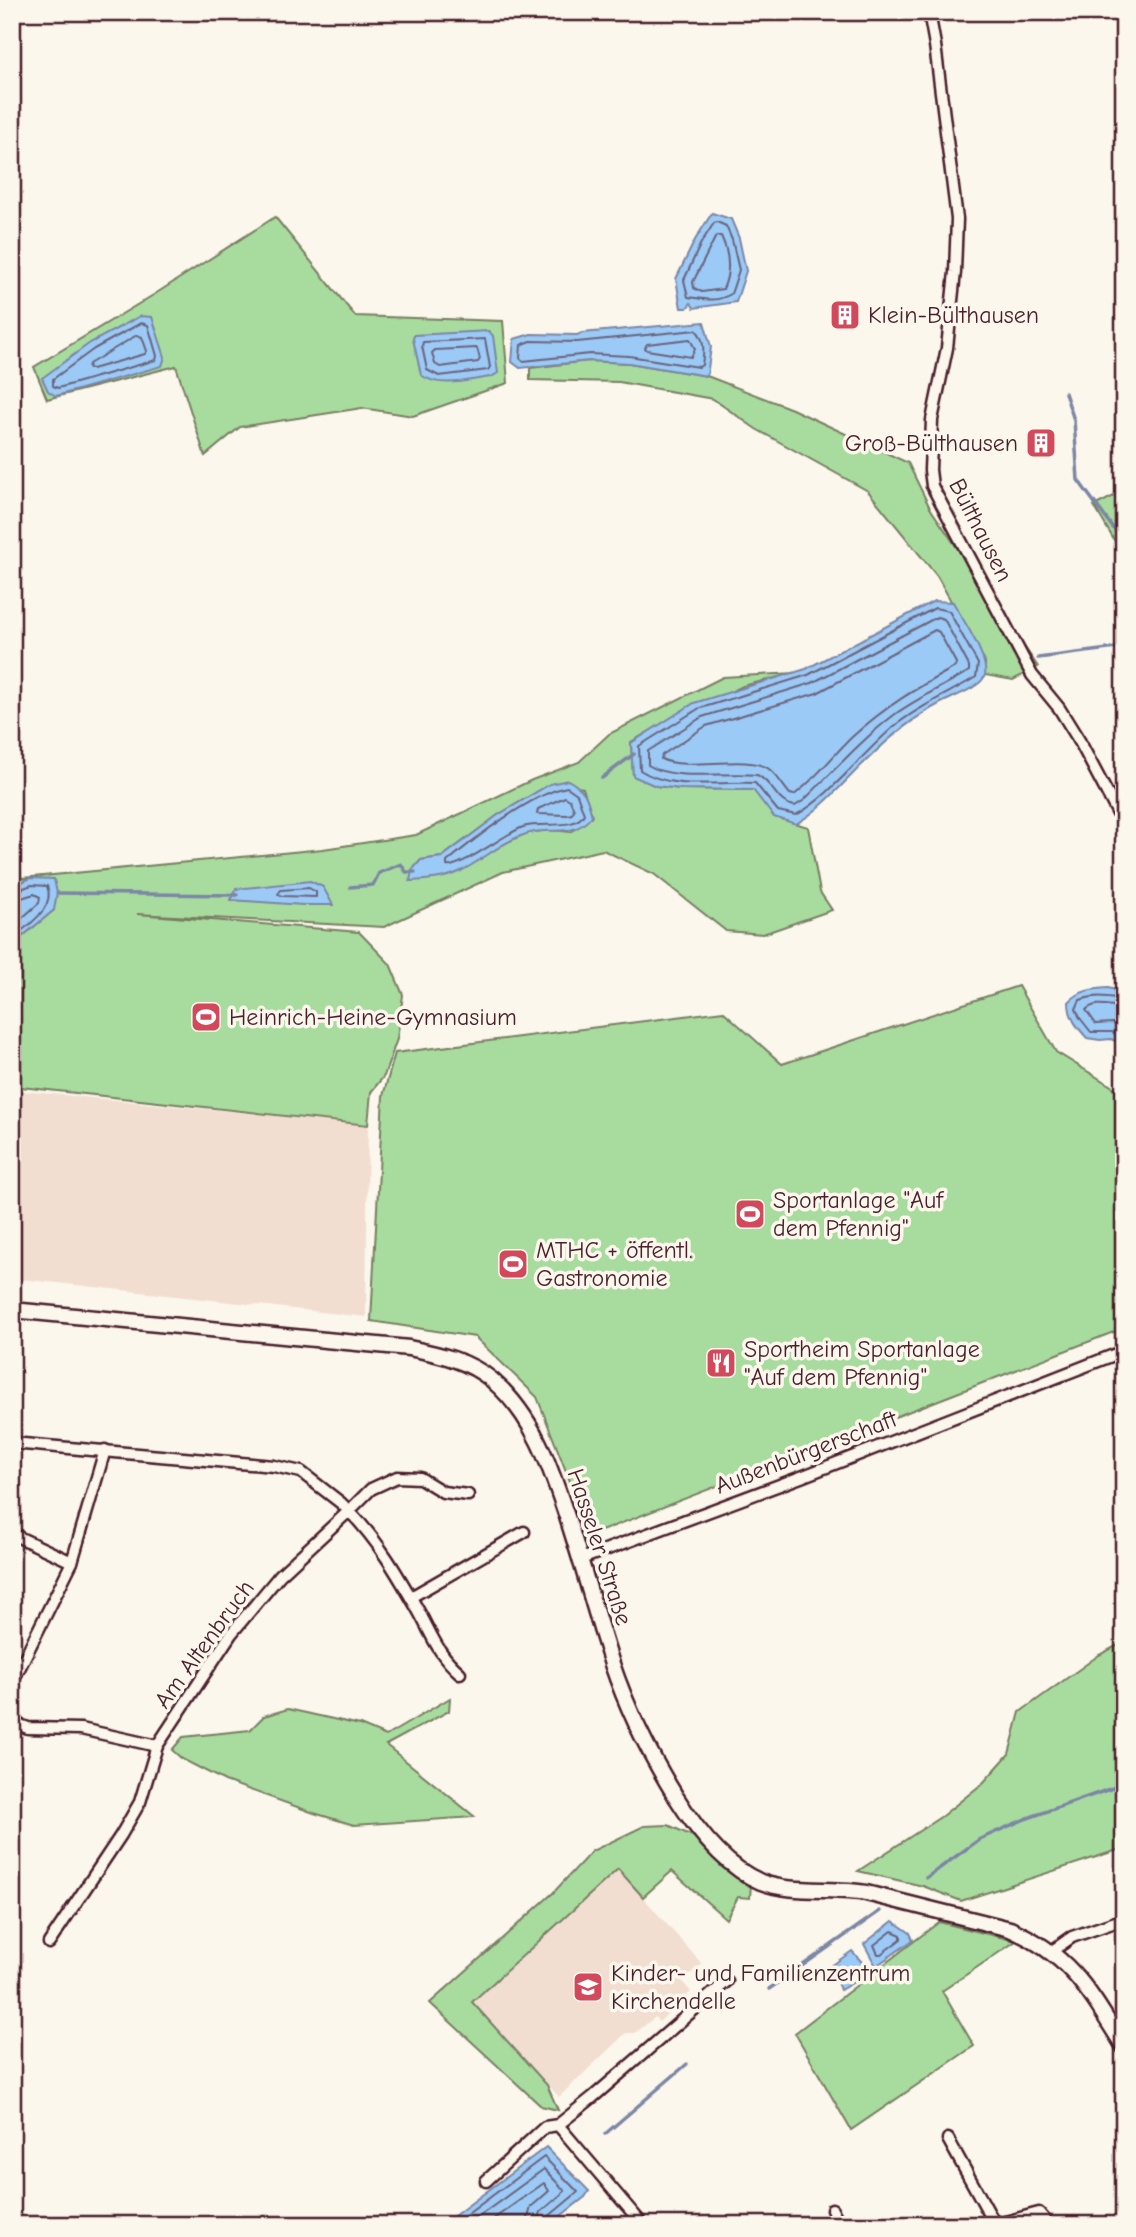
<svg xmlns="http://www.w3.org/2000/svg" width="1136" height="2237" viewBox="0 0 1136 2237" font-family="'Comic Neue',sans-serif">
	<rect width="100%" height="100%" fill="#fbf7ec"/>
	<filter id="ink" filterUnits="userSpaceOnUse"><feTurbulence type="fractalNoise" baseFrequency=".0143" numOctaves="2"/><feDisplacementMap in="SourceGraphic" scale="14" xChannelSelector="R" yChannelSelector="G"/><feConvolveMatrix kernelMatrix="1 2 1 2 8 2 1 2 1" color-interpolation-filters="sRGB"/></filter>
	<g filter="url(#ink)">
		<g fill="#f1ded1">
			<polygon points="12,1090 368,1125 366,1317 12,1278"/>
			<polygon points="618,1869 702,1964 682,1981 691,1992 659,2022 655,2017 635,2033 626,2033 559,2097 472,2003"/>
		</g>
		<g fill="#a8dc9e" stroke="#797e64" stroke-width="2" fill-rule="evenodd">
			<polygon points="275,217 355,316 503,321 508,383 413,416 362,408 240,427 205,456 176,366 47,399 34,367 155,294"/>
			<polygon points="589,361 629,363 707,376 792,409 908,463 930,508 1038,667 1013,680 985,675 985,662 937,576 868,491 756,429 713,399 619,382 530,380 530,368"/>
			<polygon points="1120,493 1124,499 1124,557 1094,506"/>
			<path d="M 796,673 L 743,686 L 659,726 L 631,742 L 633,775 L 656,786 L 681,789 L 754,790 L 774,817 L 808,827 L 820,892 L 832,910 L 763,934 L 726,931 L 654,874 L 603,850 L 503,872 L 384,927 L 137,914 L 359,932 L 390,964 L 403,995 L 397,1039 L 384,1076 L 371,1092 L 368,1125 L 12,1086 L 12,945 L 54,910 L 31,878 L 12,886 L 12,879 L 323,849 L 416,835 L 532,780 L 579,762 L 609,734 L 723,677 ZM 550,784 L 583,788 L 592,816 L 571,832 L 551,830 L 526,833 L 498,847 L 412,870 L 421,860 L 442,857 L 498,815 Z"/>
			<polygon points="1018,986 1056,1052 1116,1089 1124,1107 1124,1328 591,1535 537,1397 475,1337 371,1321 383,1096 395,1053 723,1011 782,1064"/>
			<polygon points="1124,1642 1124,1848 961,1901 923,1886 858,1871 942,1816 983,1783 1009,1754 1020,1712 1099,1655"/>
			<polygon points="450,1698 449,1711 386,1745 475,1817 354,1825 314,1813 225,1781 182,1759 172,1750 183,1737 250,1730 264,1716 288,1709 360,1725 386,1736"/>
			<polygon points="668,1825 697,1838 751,1884 750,1898 738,1897 726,1919 672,1871 643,1897 618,1869 472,2002 547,2085 558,2110 541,2106 430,2003 553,1893 592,1851 644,1826"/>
			<polygon points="939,1922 1016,1941 942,1991 974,2046 851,2130 795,2033"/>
		</g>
		<g fill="#9bcaf6" stroke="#7b86a5" stroke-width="2">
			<polygon points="712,213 731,219 739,238 746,271 736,302 694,308 691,303 687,308 681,308 676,279 695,240"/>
			<polygon points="140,316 152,317 165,357 162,366 56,396 48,391 42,378 90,343"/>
			<polygon points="704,322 711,347 707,376 629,363 589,361 520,368 512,362 514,339 531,334 577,335 582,333"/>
			<path d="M 489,331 L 493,336 L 498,373 L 491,377 C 469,380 440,389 421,375 L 413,339 L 414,335 Z"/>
			<path d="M 934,601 L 953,602 C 962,618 989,658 985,675 C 982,687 952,697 941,703 C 914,717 889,738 868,759 C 844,781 825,807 796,824 L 774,817 L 753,790 L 681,789 L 656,786 L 633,776 L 631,743 L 694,703 L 806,669 Z"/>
			<path d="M 568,780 C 586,790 587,797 592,816 C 573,840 552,825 526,834 C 501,842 482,861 459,872 C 444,879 426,880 410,881 L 412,870 L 421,860 L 442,857 L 498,815 L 550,784 Z"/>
			<polygon points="31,878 54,879 57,893 54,910 12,945 12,886"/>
			<polygon points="310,881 323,887 333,905 303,905 231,900 236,889"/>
			<path d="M 1108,988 L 1124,992 L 1124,1045 L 1111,1039 L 1100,1040 L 1087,1038 C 1077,1027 1069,1018 1069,1002 C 1080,990 1092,989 1108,988 Z"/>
			<polygon points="893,1921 910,1933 913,1940 876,1966 864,1944"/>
			<polygon points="852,1951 868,1969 868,1974 840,1990 831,1966"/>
			<polygon points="546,2147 589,2191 585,2197 549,2225 442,2225"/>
		</g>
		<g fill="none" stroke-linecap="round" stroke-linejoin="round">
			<g stroke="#6a637c" stroke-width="2">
				<path d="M 717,222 L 726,226 L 732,240 L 739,270 L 731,294 C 715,303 704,299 688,297 L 684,280 L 701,243 L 714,223 Z"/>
				<path d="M 716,236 L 721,236 C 729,253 731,271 723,289 L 702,292 L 694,288 L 693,282 Z"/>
				<polygon points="141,323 148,325 157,356 156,360 58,388 53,386 53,379 94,349"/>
				<path d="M 696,330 C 705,339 704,352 702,365 L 699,367 L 629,356 L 590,354 L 523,361 L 520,358 L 521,345 L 531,341 L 577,342 Z"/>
				<polygon points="137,335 142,337 147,351 145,354 92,369 88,368 89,364"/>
				<polygon points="485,339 490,367 488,370 439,376 427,370 422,346 423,342"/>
				<polygon points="690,339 695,349 691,357 647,350 645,348 647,344"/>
				<polygon points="477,348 480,359 478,362 440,367 435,364 432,353 435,350"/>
				<path d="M 935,608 L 949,611 L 978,664 L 976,677 C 950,693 921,705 897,724 C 864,751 831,796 796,815 L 778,811 L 755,783 C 718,781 672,791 640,770 L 639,746 L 698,709 L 808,675 Z"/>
				<path d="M 937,617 L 944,619 L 969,666 L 969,671 C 944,686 918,698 894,715 C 861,740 833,772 803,801 L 795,806 C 776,804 774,783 757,775 C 725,771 675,782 648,765 L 648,751 L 702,717 L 812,683 Z"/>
				<path d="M 935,630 L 939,632 L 956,663 L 955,667 C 915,689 886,706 852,737 C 832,756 816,779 794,795 L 790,794 C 783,786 777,775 769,769 C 746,753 688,772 661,759 L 662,755 L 706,726 L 817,693 Z"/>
				<path d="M 567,787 L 577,794 L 584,814 C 575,831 541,821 523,827 C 506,833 459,869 447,866 L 447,862 C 475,838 531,794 567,787 Z"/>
				<polygon points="565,797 570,800 574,810 572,814 567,815 537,814 538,809"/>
				<polygon points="309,888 316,892 316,897 282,896 278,894 281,890"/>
				<path d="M 12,892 L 32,885 L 47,886 C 56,907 28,927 12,937"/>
				<polyline points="12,901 34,894 40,897 39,903 12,927"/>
				<path d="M 1124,999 C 1108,997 1096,994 1080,1000 L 1076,1009 L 1080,1018 L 1091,1032 L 1112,1032 L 1124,1038"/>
				<path d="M 1124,1007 C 1111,1007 1096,1000 1086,1010 L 1096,1024 L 1113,1023 L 1124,1029"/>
				<polygon points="892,1931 901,1935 901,1939 881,1954 878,1954 874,1945"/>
				<polyline points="453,2225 544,2157 578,2192 548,2217 546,2225"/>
				<polyline points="467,2225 544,2169 565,2191 541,2212 537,2225"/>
				<polyline points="485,2225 544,2183 549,2191 531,2207 526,2225"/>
			</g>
			<g stroke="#7b86a5" stroke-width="3.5">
				<polyline points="1065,393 1074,420 1078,480 1124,543"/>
				<polyline points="1038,658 1124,647"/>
				<polyline points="602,778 634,754"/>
				<polyline points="350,887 373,885 379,873 401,864 406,872 415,872"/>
				<polyline points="57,893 237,895"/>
				<polyline points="926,1878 980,1839 1025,1819 1124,1784"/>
				<polyline points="769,1989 880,1911"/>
				<polyline points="605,2134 687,2064"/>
			</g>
			<g stroke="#4a1f2b" stroke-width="15">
				<g id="street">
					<polyline points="929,12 935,45 957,219 955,272 947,348 932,420 930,470 932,486 1032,675 1059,708 1080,742 1124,825"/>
					<polyline points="12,1443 274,1466 301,1472 341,1503 349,1511 371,1489 397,1477 420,1478 443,1492 468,1495"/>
					<polyline points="12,1534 72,1562 105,1450"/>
					<polyline points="581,1559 801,1477 1124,1351"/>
					<polyline points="411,1597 524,1532"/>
					<polyline points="12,1683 72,1562"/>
					<polyline points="12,1722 28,1728 81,1729 157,1746"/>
					<path d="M 49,1943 L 121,1835 L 140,1802 L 157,1746 L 231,1634 L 280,1575 L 349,1511 C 378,1540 398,1575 418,1610 C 432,1635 437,1653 460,1673"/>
					<polyline points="1052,1951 1072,1937 1124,1919"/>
					<polyline points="558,2125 643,2225"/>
					<polyline points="948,2139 995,2224"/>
					<polyline points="486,2181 545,2127 558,2125 593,2097 727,1981"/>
					<polyline points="832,2209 840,2225"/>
					<polyline points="994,2225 1039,2213 1049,2225"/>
				</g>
			</g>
			<g stroke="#4a1f2b" stroke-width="19">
				<path id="secondary" d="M 12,1310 L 409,1348 C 438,1354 468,1360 492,1380 C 534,1416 550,1466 567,1517 C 583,1566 596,1615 612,1664 C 628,1711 650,1755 676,1797 C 696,1829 725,1867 761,1882 C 792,1894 833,1887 866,1893 L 1010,1929 C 1072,1956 1090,1993 1124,2047"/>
			</g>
			<use href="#street" stroke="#fbf7ec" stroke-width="10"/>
			<use href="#secondary" stroke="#fbf7ec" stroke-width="14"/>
		</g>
	</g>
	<defs>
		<g id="building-square" transform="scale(1.575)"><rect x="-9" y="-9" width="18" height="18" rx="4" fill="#d1495b" stroke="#fbf7ec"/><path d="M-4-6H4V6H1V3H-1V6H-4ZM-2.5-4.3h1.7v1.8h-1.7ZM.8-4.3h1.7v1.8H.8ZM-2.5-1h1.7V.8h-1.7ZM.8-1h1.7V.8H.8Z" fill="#fff"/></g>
		<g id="stadium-square" transform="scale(1.575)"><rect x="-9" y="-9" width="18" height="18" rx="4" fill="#d1495b" stroke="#fbf7ec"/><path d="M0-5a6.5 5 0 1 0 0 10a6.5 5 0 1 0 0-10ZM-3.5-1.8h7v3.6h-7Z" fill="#fff"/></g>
		<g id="restaurant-square" transform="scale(1.575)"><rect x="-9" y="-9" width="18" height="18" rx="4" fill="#d1495b" stroke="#fbf7ec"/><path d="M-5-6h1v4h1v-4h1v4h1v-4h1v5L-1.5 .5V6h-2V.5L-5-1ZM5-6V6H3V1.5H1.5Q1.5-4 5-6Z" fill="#fff"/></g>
		<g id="school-square" transform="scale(1.575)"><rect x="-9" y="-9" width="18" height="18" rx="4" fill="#d1495b" stroke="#fbf7ec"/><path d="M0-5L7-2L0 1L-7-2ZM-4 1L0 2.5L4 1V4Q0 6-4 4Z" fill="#fff"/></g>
	</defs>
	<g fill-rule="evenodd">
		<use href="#building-square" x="845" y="315"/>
		<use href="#building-square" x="1041" y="443"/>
		<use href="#stadium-square" x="206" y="1017"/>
		<use href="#stadium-square" x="750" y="1214"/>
		<use href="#stadium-square" x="513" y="1264"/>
		<use href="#restaurant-square" x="721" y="1363"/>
		<use href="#school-square" x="588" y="1987"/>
	</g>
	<g text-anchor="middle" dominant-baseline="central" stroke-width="7" stroke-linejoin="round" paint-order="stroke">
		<g font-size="24" fill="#4a1f2b" stroke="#fbf7ec" text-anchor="start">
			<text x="868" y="315">Klein-Bülthausen</text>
			<text x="1018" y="443" text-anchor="end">Groß-Bülthausen</text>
			<text x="229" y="1017">Heinrich-Heine-Gymnasium</text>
			<text x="773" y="1200">Sportanlage "Auf<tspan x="773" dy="28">dem Pfennig"</tspan></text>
			<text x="536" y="1250">MTHC + öffentl.<tspan x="536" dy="28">Gastronomie</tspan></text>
			<text x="744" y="1349">Sportheim Sportanlage<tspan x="744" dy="28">"Auf dem Pfennig"</tspan></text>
			<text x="611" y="1973">Kinder- und Familienzentrum<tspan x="611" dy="28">Kirchendelle</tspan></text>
		</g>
		<g font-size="24" fill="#4a1f2b" stroke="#fbf7ec">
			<text transform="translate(981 530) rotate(63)">Bülthausen</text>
			<text transform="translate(806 1452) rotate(-21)">Außenbürgerschaft</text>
			<text transform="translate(600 1547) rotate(72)">Hasseler Straße</text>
			<text transform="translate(204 1644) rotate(-54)">Am Altenbruch</text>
		</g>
	</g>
	<rect width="1136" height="2237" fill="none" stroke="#fbf7ec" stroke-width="42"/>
	<rect x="21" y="21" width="1094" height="2195" fill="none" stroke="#4a1f2b" stroke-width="2.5" filter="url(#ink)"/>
</svg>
